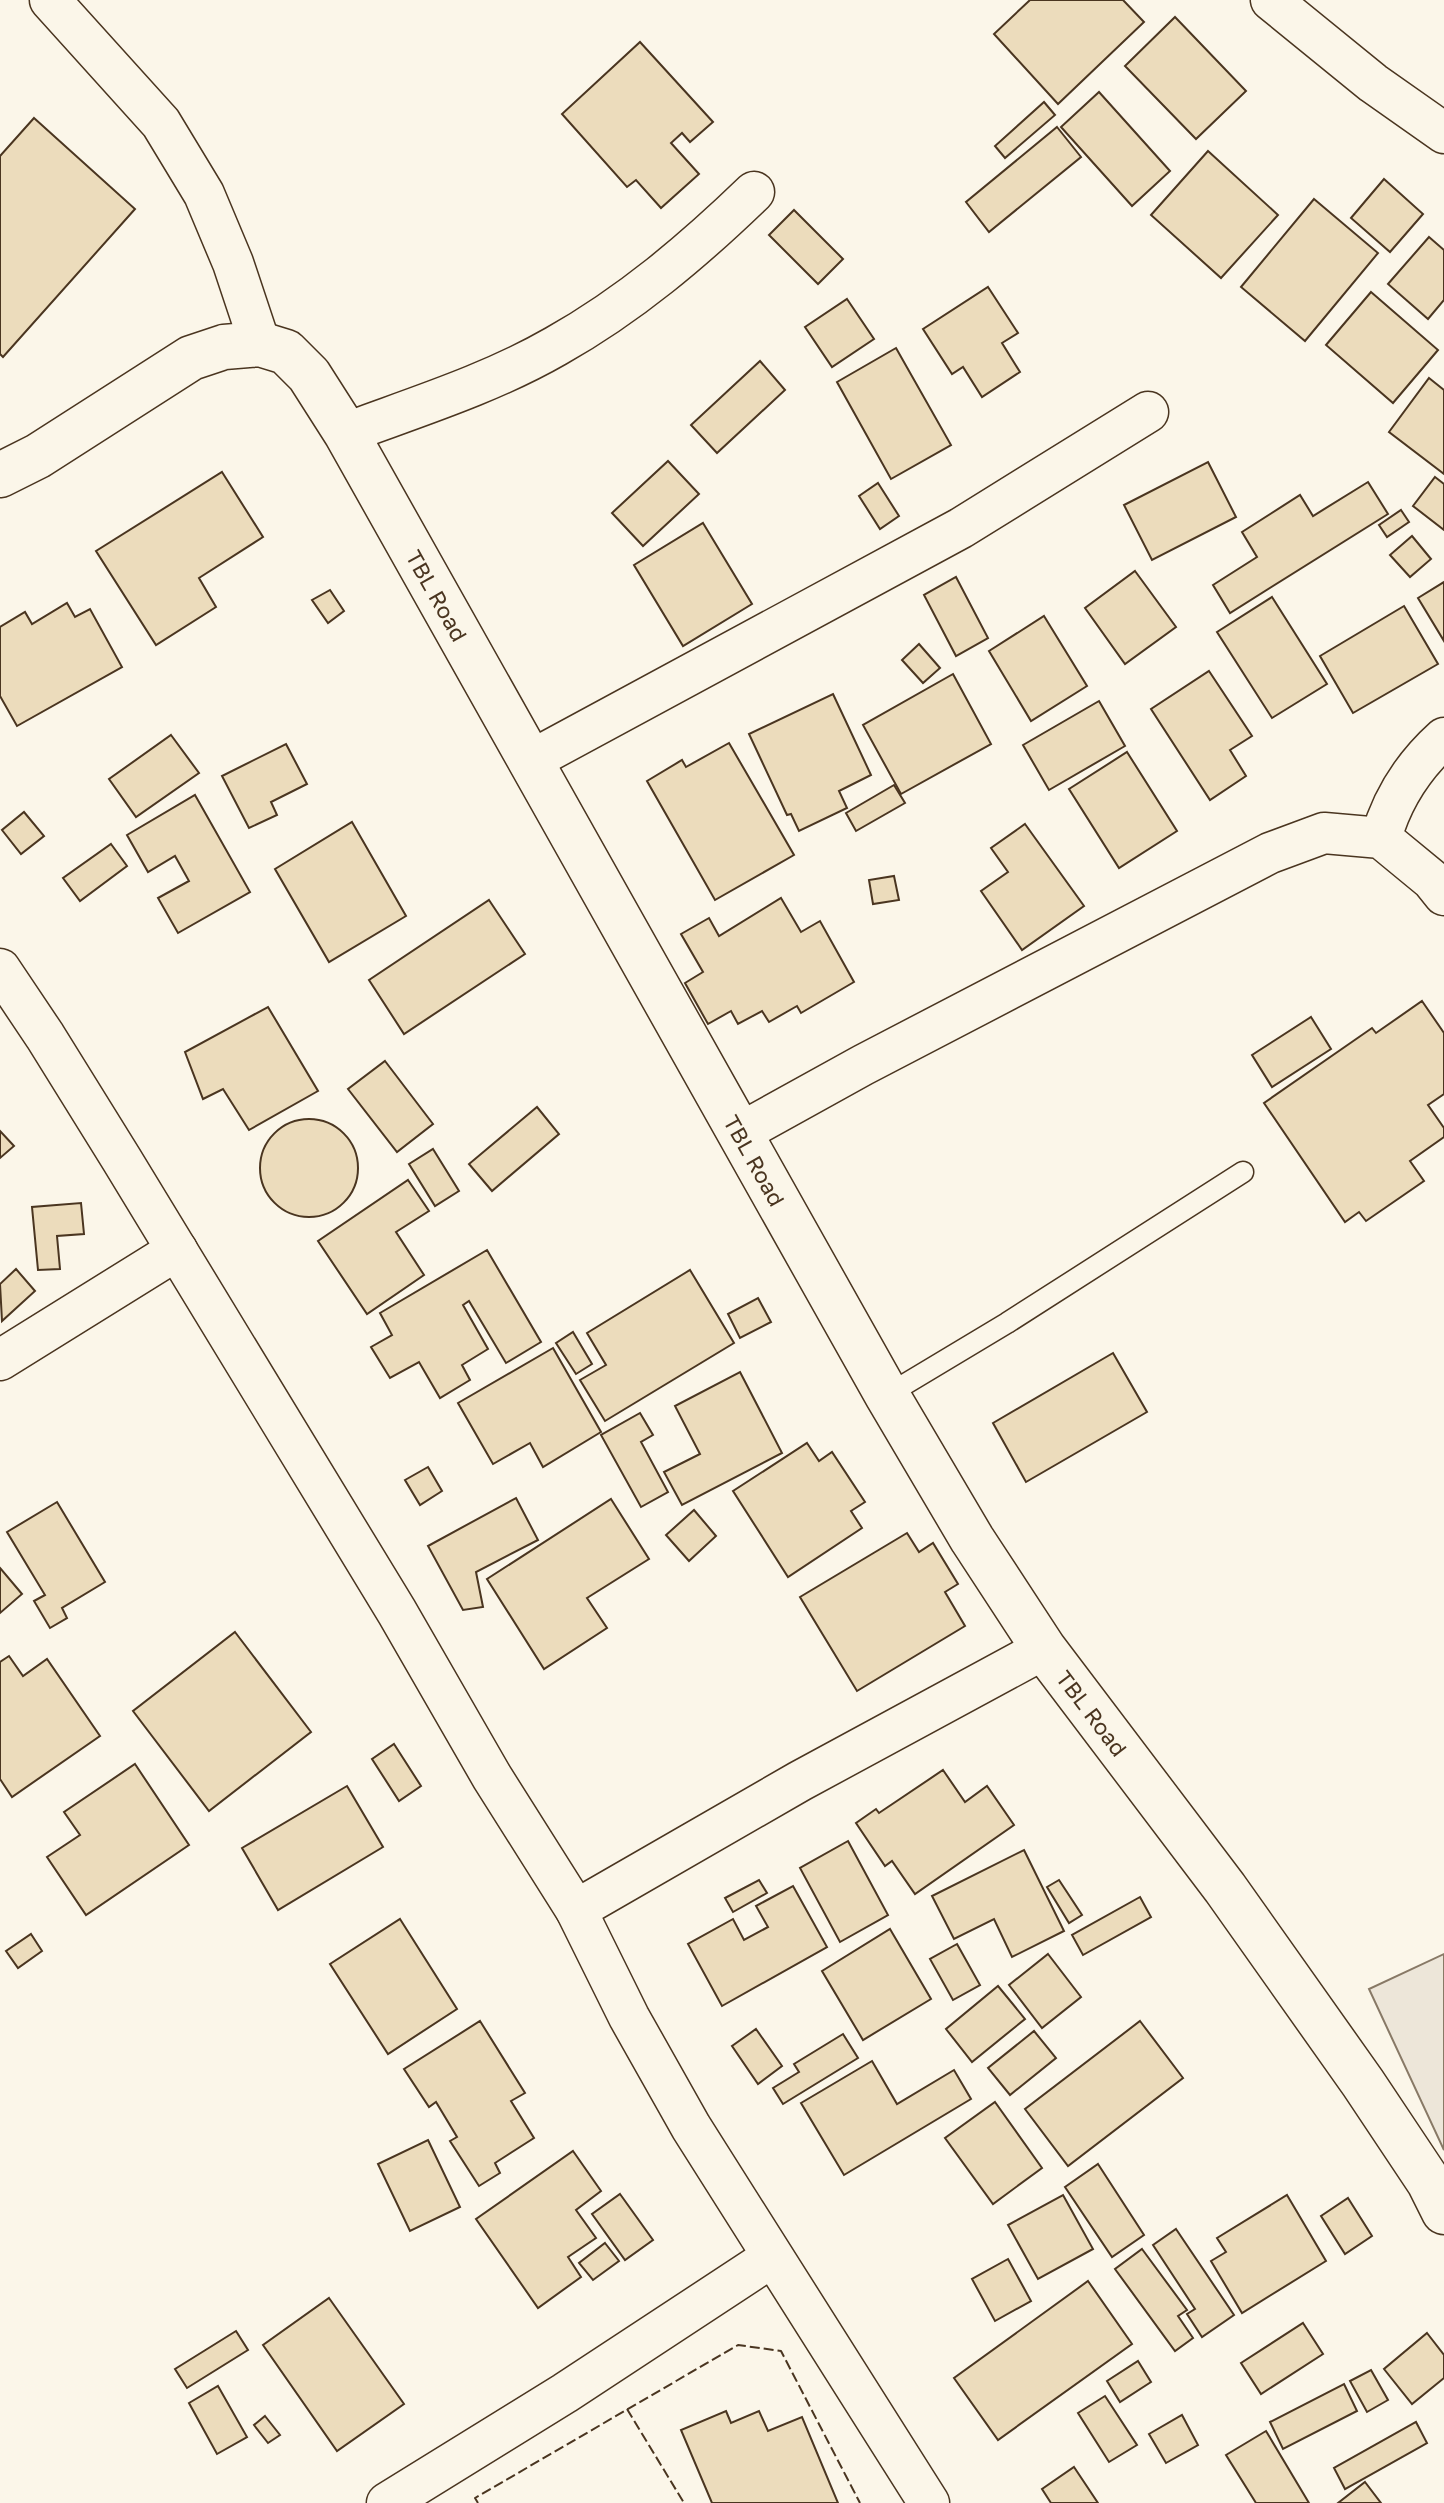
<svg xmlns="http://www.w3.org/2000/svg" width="1444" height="2503" viewBox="0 0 1444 2503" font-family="'Golos Text',sans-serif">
	<rect width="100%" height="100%" fill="#fbf6e9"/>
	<polygon fill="#ede6d9" stroke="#887966" stroke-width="2" points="1444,1954 1444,2150 1369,1989"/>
	<g fill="#ecdcbc" stroke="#4a3520" stroke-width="2">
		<polygon points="1030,0 1123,0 1144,22 1058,104 994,34"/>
		<polygon points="1175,17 1246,91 1196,139 1125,66"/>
		<polygon points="640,42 713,122 690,142 682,133 671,143 699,174 661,208 636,180 627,187 562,114"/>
		<polygon points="1099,92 1170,171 1132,206 1061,127"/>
		<polygon points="1044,102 1055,115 1005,158 995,146"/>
		<polygon points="34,118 135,209 3,357 0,354 0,156"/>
		<polygon points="1057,127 1081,157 989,232 966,202"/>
		<polygon points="1208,151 1278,215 1221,278 1151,215"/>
		<polygon points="1384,179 1423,214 1390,252 1351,218"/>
		<polygon points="1314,199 1378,253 1305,341 1241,287"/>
		<polygon points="794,210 843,259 818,284 769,235"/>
		<polygon points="1429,237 1444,250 1444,300 1428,319 1388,284"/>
		<polygon points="988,287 1018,333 1002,343 1020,372 982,397 963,367 952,374 923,329"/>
		<polygon points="1371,292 1438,350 1393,403 1326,345"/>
		<polygon points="847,299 874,339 832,367 805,327"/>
		<polygon points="896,348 951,445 891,479 837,382"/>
		<polygon points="760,361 785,390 717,453 691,425"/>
		<polygon points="1429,378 1444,390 1444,474 1389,432"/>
		<polygon points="668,461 699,494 643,546 612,513"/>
		<polygon points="1208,462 1236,517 1152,560 1124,505"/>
		<polygon points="222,472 263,537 199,578 216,607 156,645 96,551"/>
		<polygon points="1435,477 1444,484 1444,530 1413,506"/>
		<polygon points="1368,482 1388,514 1230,613 1213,585 1257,557 1242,532 1300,495 1313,516"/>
		<polygon points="878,483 899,516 880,529 859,496"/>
		<polygon points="1401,510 1409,522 1387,537 1379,525"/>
		<polygon points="703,523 752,604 683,646 634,565"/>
		<polygon points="1412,536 1431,559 1410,577 1390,555"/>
		<polygon points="1135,571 1176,627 1125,664 1085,608"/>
		<polygon points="956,577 988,638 956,656 924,595"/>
		<polygon points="1444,582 1444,641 1418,598"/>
		<polygon points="330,590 344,611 328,623 312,600"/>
		<polygon points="1272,597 1327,684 1272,718 1217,632"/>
		<polygon points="67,603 75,617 90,609 122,667 17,726 0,696 0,627 25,612 32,624"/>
		<polygon points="1404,606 1438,664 1353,713 1320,656"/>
		<polygon points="1044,616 1087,686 1031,721 989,651"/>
		<polygon points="919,644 940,668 923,683 902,660"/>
		<polygon points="1209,671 1252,736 1230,750 1246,776 1210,800 1151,709"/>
		<polygon points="953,674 991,744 901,794 863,725"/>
		<polygon points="833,694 871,775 839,791 847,808 799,831 791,814 787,815 749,734"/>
		<polygon points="1099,701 1125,746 1049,790 1023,745"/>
		<polygon points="171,735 199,773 136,817 109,779"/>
		<polygon points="729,743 794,855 715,900 647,781 682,760 686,767"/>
		<polygon points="286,744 307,784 271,802 277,815 249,828 222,776"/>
		<polygon points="1127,752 1177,831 1119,868 1069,789"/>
		<polygon points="894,785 905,803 856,831 846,813"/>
		<polygon points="195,795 250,892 178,933 158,898 189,881 175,856 148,872 127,835"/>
		<polygon points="24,812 44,836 21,854 2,830"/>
		<polygon points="352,822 406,916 329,962 275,869"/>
		<polygon points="1025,824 1084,906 1022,950 981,891 1008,872 991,848"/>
		<polygon points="111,844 127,866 80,901 63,878"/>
		<polygon points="894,876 899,900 873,904 869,880"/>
		<polygon points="781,898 801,932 820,921 854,982 801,1013 797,1006 769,1022 762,1011 738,1024 731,1011 708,1024 685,983 703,972 681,934 709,918 719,936"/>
		<polygon points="489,900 525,954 404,1034 369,980"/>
		<polygon points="1422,1001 1444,1033 1444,1094 1428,1105 1444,1128 1444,1137 1410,1161 1424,1181 1366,1221 1359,1212 1345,1222 1264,1103 1372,1028 1376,1033"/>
		<polygon points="268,1007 318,1091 249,1130 223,1089 203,1099 185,1052"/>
		<polygon points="1311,1017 1331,1049 1272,1087 1252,1055"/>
		<polygon points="385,1061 433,1124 397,1152 348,1089"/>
		<polygon points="537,1107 559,1134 492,1191 469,1164"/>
		<circle cx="309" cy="1168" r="49"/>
		<polygon points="0,1131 14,1146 0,1158"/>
		<polygon points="433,1149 459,1191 435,1206 409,1164"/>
		<polygon points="408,1180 429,1211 396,1232 424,1275 367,1314 318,1241"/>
		<polygon points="81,1203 84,1234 57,1236 60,1269 38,1270 32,1207"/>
		<polygon points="487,1250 541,1342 506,1363 469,1301 463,1305 488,1349 462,1365 470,1380 440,1398 419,1362 390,1378 371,1347 392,1335 380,1313"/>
		<polygon points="16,1269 35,1291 2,1321 0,1284"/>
		<polygon points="690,1270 734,1343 605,1421 580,1380 606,1365 587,1333"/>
		<polygon points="758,1298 771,1322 740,1338 728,1314"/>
		<polygon points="573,1332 592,1364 576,1374 556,1343"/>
		<polygon points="553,1348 601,1432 543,1467 530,1443 493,1464 458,1403"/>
		<polygon points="1113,1353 1147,1412 1026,1482 993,1423"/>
		<polygon points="740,1372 782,1453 682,1505 664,1472 700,1454 675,1406"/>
		<polygon points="640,1413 653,1435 641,1442 668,1492 641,1507 601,1435"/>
		<polygon points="807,1443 819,1461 832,1452 865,1502 851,1511 862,1528 788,1577 733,1491"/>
		<polygon points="428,1467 442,1491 420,1505 405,1480"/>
		<polygon points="516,1498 538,1540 476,1572 483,1607 463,1610 428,1546"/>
		<polygon points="611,1499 649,1559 587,1598 607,1628 544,1669 487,1579"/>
		<polygon points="57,1502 105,1582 62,1608 67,1618 50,1628 34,1601 45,1595 7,1532"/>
		<polygon points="694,1510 716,1536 689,1561 666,1535"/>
		<polygon points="907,1533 919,1552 933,1543 958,1584 945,1592 965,1626 857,1691 800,1597"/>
		<polygon points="0,1568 22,1594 0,1613"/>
		<polygon points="235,1632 311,1732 209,1811 133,1711"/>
		<polygon points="9,1656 23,1676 47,1659 100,1736 12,1797 0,1779 0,1662"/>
		<polygon points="394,1744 421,1786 399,1801 372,1759"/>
		<polygon points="135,1764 189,1845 86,1915 47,1857 80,1835 64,1812"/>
		<polygon points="943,1770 965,1802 987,1786 1014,1825 915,1894 892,1861 885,1866 856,1823 876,1809 879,1813"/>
		<polygon points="347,1786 383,1847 278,1910 242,1848"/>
		<polygon points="848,1841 888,1915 840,1942 800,1868"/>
		<polygon points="1024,1850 1064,1931 1012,1957 994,1919 954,1939 932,1896"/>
		<polygon points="759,1880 767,1893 733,1912 725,1898"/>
		<polygon points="1059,1880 1082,1915 1069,1923 1047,1887"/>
		<polygon points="793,1886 827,1947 722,2006 688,1944 733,1919 744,1940 768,1927 756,1906"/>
		<polygon points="1140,1897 1151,1917 1083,1955 1072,1935"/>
		<polygon points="400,1919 457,2009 388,2054 330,1964"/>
		<polygon points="890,1929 931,1999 863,2040 822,1971"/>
		<polygon points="31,1934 42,1951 18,1968 6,1951"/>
		<polygon points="957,1944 980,1985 953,2000 930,1959"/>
		<polygon points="1048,1954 1081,1997 1042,2028 1009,1985"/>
		<polygon points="998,1986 1025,2019 972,2062 946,2029"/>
		<polygon points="480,2021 525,2093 511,2101 534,2138 495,2163 500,2173 479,2186 450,2141 457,2137 436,2102 429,2107 404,2069"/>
		<polygon points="1140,2021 1183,2078 1068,2166 1025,2109"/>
		<polygon points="756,2029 782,2066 758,2084 732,2046"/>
		<polygon points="1034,2031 1056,2058 1010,2095 988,2068"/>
		<polygon points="843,2034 858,2058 783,2104 773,2088 799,2072 794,2064"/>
		<polygon points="872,2061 897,2104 954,2070 971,2099 844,2175 801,2103"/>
		<polygon points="995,2102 1042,2168 993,2204 945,2138"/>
		<polygon points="428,2140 460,2207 410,2231 378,2164"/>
		<polygon points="573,2151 601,2191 576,2210 596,2238 568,2257 581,2277 538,2308 476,2219"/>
		<polygon points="1098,2164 1144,2235 1112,2257 1065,2187"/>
		<polygon points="620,2194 653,2240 625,2260 592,2214"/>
		<polygon points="1063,2195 1093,2249 1038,2279 1008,2225"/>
		<polygon points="1287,2195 1326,2261 1242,2313 1211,2261 1226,2252 1217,2238"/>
		<polygon points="1348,2198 1372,2236 1345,2254 1321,2216"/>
		<polygon points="1176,2229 1234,2315 1202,2337 1187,2314 1195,2309 1153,2245"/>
		<polygon points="605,2243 619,2261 593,2280 579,2263"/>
		<polygon points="1142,2249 1187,2310 1178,2316 1193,2338 1175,2351 1115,2269"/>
		<polygon points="1008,2259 1031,2301 995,2321 972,2279"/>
		<polygon points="1088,2281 1132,2344 998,2440 954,2378"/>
		<polygon points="329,2298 404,2404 337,2451 263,2345"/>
		<polygon points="1303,2323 1323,2354 1261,2394 1241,2363"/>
		<polygon points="236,2331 248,2350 187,2388 175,2369"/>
		<polygon points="1427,2333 1444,2355 1444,2378 1412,2404 1384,2369"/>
		<polygon points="1138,2361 1151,2382 1120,2402 1107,2381"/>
		<polygon points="1371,2370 1388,2400 1367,2412 1350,2381"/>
		<polygon points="1344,2384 1357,2411 1283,2449 1270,2422"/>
		<polygon points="218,2386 247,2437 217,2454 189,2403"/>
		<polygon points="1105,2396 1137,2445 1109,2462 1078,2413"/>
		<polygon points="726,2411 731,2423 759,2411 768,2431 802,2417 838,2503 712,2503 681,2430"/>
		<polygon points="1182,2415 1198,2445 1166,2463 1149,2434"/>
		<polygon points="265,2416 280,2435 268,2443 254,2425"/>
		<polygon points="1416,2422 1427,2443 1345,2489 1334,2468"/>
		<polygon points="1266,2431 1309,2503 1256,2503 1226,2455"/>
		<polygon points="1074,2467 1098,2503 1051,2503 1042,2489"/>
		<polygon points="1365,2482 1381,2503 1338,2503"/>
	</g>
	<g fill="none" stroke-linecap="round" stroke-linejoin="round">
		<g stroke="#4a3520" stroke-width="23">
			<polyline id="lane" points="887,1395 1007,1323 1243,1172"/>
		</g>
		<g stroke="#4a3520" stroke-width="43">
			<g id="street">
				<polyline points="50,0 161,123 204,194 233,263 260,344"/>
				<polyline points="1271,0 1373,83 1444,133"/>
				<path d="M 346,433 C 416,407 490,384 556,346 C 629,305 693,251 754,192"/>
				<polyline points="530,761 961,528 1148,412"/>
				<path d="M 1381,838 C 1392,799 1414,765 1444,738"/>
				<polyline points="0,969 45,1036 122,1160 397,1612 492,1777 576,1910 629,2017 691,2127 929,2503"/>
				<polyline points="740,1133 863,1065 1270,853 1324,833 1381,838 1432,880 1444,895"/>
				<polyline points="0,1360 177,1250"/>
				<polyline points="576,1910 800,1781 1044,1649"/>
				<polyline points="387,2503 565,2393 772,2257"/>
			</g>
		</g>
		<g stroke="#4a3520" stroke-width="47">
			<g id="secondary">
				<path id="s1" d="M 0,475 L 38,456 L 191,358 L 224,347 L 260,344 L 286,352 L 309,375 L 346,433 L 887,1395 L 972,1539 L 1044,1649 L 1225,1888 L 1363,2083 L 1429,2182 L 1444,2212"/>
			</g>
		</g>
		<use href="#lane" stroke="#fbf6e9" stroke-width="20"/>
		<use href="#street" stroke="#fbf6e9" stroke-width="40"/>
		<use href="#secondary" stroke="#fbf6e9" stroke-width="44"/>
		<g stroke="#4a3520" stroke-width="2" stroke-dasharray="10 4" stroke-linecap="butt">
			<polyline points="627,2409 684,2503"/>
			<polyline points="478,2503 475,2498 738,2345 781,2351 860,2503"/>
		</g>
	</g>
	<g text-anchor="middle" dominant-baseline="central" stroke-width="6" stroke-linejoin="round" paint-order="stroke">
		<g font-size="22" fill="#4a3520" stroke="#fbf6e9">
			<text stroke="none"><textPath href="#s1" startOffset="610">TBL Road</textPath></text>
			<text stroke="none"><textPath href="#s1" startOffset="1258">TBL Road</textPath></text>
			<text stroke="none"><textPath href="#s1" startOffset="1906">TBL Road</textPath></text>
		</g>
	</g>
</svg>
